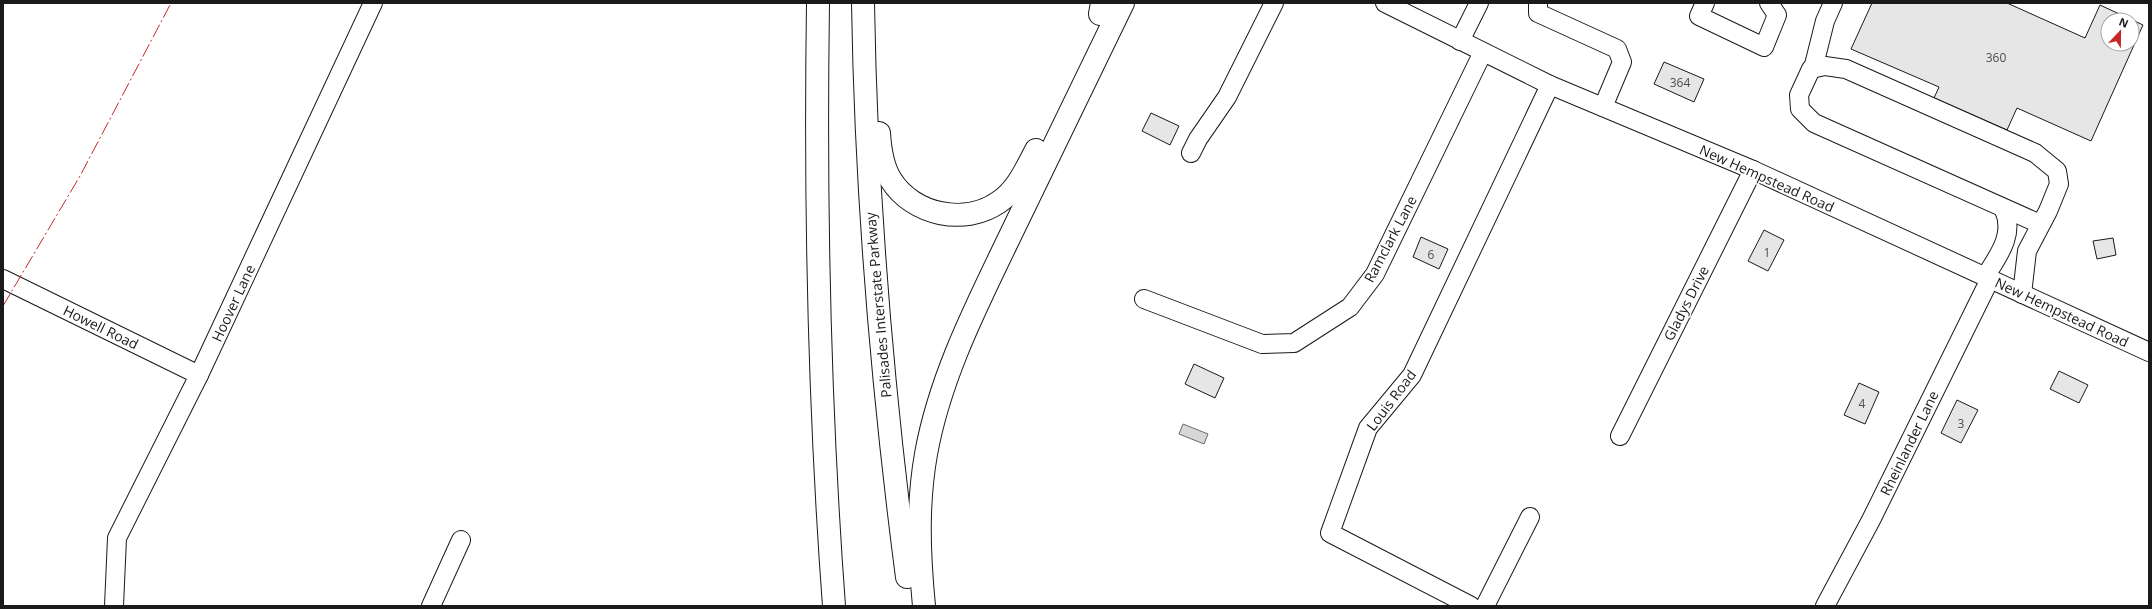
<svg xmlns="http://www.w3.org/2000/svg" width="2152" height="609" viewBox="0 0 2152 609" font-family="'Open Sans',sans-serif">
	<rect width="100%" height="100%" fill="#fff"/>
	<polygon fill="#d7d7d7" stroke="#6a6a6a" points="1183,424 1208,434 1204,444 1179,434"/>
	<g fill="#e6e6e6" stroke="#1a1a1a" fill-rule="evenodd">
		<path d="M 1872,3 L 2007,3 L 2085,38 L 2100,5 L 2143,25 L 2091,141 L 2017,108 L 2007,130 L 1934,98 L 1939,87 L 1851,49 ZM 2108,20 L 2132,20 L 2132,44 L 2108,44 Z"/>
		<polygon points="1664,62 1704,79 1694,102 1654,84"/>
		<polygon points="1151,113 1179,126 1170,145 1142,131"/>
		<polygon points="1764,230 1784,240 1768,271 1748,261"/>
		<polygon points="1421,237 1448,249 1439,269 1413,257"/>
		<polygon points="2113,238 2116,255 2097,259 2093,241"/>
		<polygon points="1194,364 1224,378 1215,398 1185,384"/>
		<polygon points="2059,371 2088,385 2079,403 2050,389"/>
		<polygon points="1859,383 1879,392 1865,424 1844,415"/>
		<polygon points="1957,400 1978,410 1961,443 1941,433"/>
	</g>
	<g fill="none" stroke-linecap="round" stroke-linejoin="round">
		<g stroke="#1a1a1a" stroke-width="20">
			<g id="minor">
				<polyline points="1385,3 1550,85 1753,170 2149,352"/>
				<polyline points="1538,3 1538,13 1617,49 1622,62 1603,107"/>
				<polyline points="1705,3 1699,16 1764,47 1777,15 1769,3"/>
				<polyline points="1460,41 1479,3"/>
				<polyline points="1813,69 1825,21 1833,3"/>
				<polyline points="1191,153 1198,139 1227,97 1274,3"/>
				<path d="M 1985,277 C 1998,256 2015,235 2004,210"/>
				<polyline points="3,279 199,375"/>
				<polyline points="2022,294 2027,251 2048,211 2059,184 2057,171 2035,153 1846,69 1825,66 1811,69 1799,95 1800,109 1814,123 2040,224"/>
				<polyline points="1144,299 1262,344 1294,343 1350,307 1375,274 1483,52"/>
				<polyline points="1620,436 1753,170"/>
				<polyline points="114,606 117,538 199,375 373,3"/>
				<polyline points="431,606 461,540"/>
				<polyline points="1471,606 1330,533 1368,428 1412,375 1550,85"/>
				<polyline points="1485,606 1530,517"/>
				<polyline points="1825,606 1871,520 1990,279"/>
			</g>
		</g>
		<g stroke="#1a1a1a" stroke-width="24">
			<g id="highway">
				<path d="M 818,3 C 815,204 819,405 834,606"/>
				<path d="M 863,3 C 866,195 882,386 907,577"/>
				<polyline points="1100,14 1102,3"/>
				<path d="M 879,133 C 880,149 882,166 891,180 C 913,215 965,226 999,202 C 1017,190 1026,169 1036,150"/>
				<path d="M 924,606 C 919,554 917,505 926,454 C 940,376 977,305 1011,234 C 1049,157 1086,80 1123,3"/>
			</g>
		</g>
		<use href="#minor" stroke="#fff" stroke-width="18"/>
		<use href="#highway" stroke="#fff" stroke-width="22"/>
		<polyline stroke="#c62828" stroke-width="1" stroke-dasharray="14 3 2 3" stroke-linecap="butt" points="3,306 80,176 171,3"/>
	</g>
	<g text-anchor="middle" dominant-baseline="central" stroke-width="3" stroke-linejoin="round" paint-order="stroke">
		<g font-size="12" fill="#4d4d4d">
			<text x="1996" y="57">360</text>
			<text x="1680" y="82">364</text>
			<text x="1767" y="252">1</text>
			<text x="1431" y="254">6</text>
			<text x="1862" y="403">4</text>
			<text x="1961" y="423">3</text>
		</g>
		<g font-size="14" fill="#1a1a1a" stroke="#fff">
			<text transform="translate(1767 178) rotate(24)">New Hempstead Road</text>
			<text transform="translate(1390 239) rotate(-62)">Ramclark Lane</text>
			<text transform="translate(233 303) rotate(-65)">Hoover Lane</text>
			<text transform="translate(1686 303) rotate(-63)">Gladys Drive</text>
			<text transform="translate(878 305) rotate(-95)">Palisades Interstate Parkway</text>
			<text transform="translate(2062 312) rotate(25)">New Hempstead Road</text>
			<text transform="translate(101 327) rotate(26)">Howell Road</text>
			<text transform="translate(1391 400) rotate(-53)">Louis Road</text>
			<text transform="translate(1909 443) rotate(-64)">Rheinlander Lane</text>
		</g>
	</g>
	<rect width="2152" height="609" fill="none" stroke="#1a1a1a" stroke-width="8"/>
	<g transform="translate(2120 32) rotate(22)"><circle r="19" fill="#ffffff" stroke="#a3a3a3"/>
	<path d="M0-3L7 15L0 10L-7 15Z" fill="#c62828"/>
	<text y="-6" font-size="11" font-weight="bold" text-anchor="middle" fill="#1a1a1a">N</text>
	</g>
</svg>
